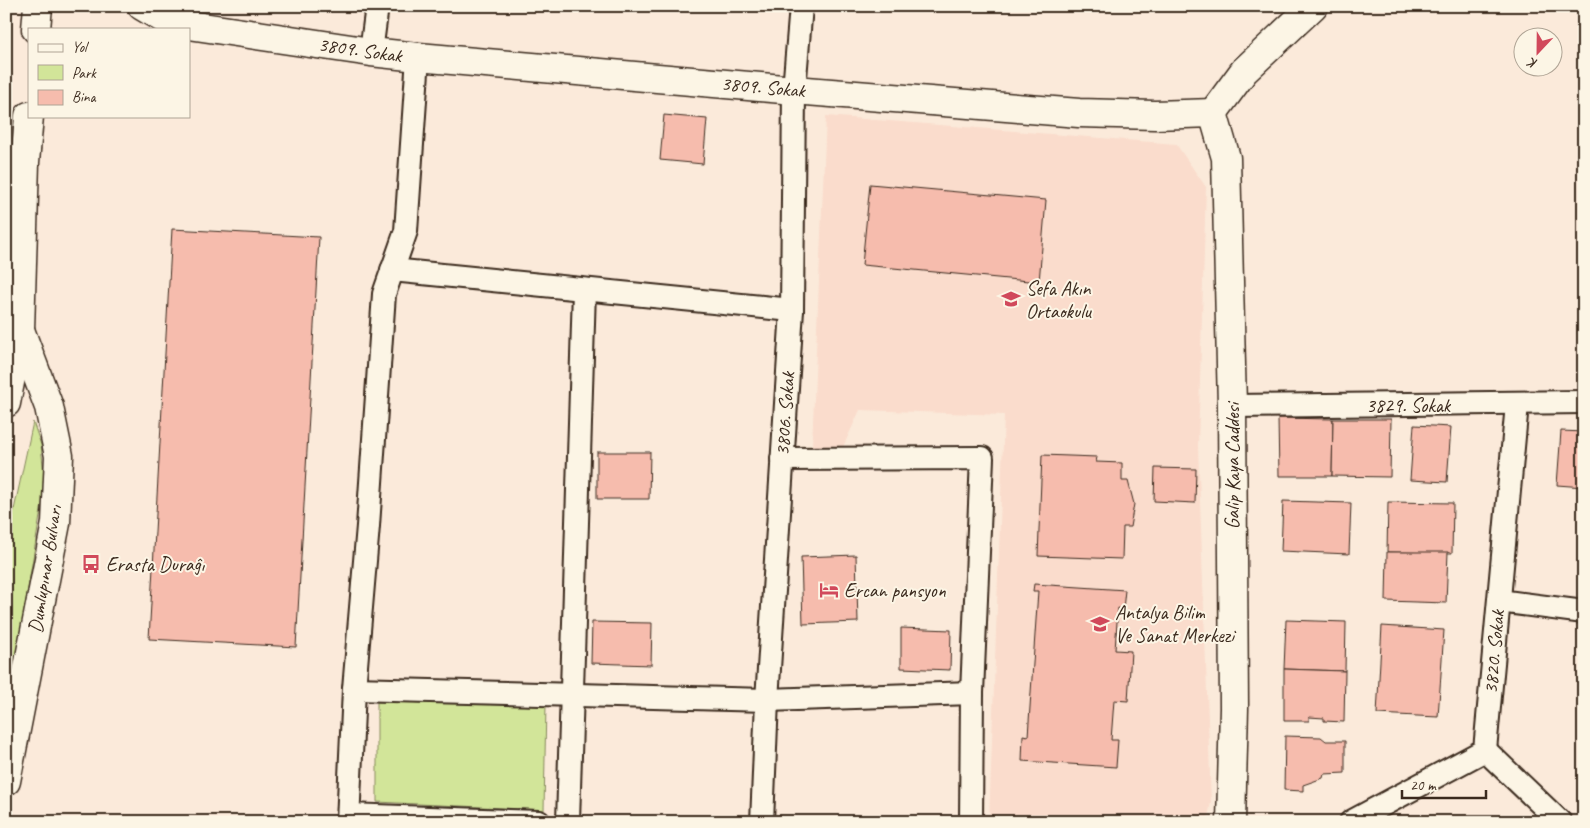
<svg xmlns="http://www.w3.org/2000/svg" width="1590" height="828" viewBox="0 0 1590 828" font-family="Caveat,sans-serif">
	<rect width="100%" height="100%" fill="#fbeada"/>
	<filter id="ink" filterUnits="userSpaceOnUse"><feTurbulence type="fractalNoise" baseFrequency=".02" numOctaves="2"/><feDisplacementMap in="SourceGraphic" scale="10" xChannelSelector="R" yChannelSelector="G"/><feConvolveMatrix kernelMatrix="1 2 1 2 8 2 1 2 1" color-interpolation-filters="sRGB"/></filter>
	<g filter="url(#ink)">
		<polygon fill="#fadccc" points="826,116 1176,144 1206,187 1198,446 1211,802 1207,822 989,822 1004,415 860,410 843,447 812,446"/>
		<g fill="#d2e599" stroke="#86885c">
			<polygon points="33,422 41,445 45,486 11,690 6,709 6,547"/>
			<polygon points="377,702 546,704 544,810 377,802"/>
		</g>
		<g fill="#f6bcad" stroke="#3b2a1e">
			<rect x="884" y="6" width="109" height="1"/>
			<polygon points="664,115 707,119 703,164 660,160"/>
			<polygon points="870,184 1046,200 1039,282 862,265"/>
			<polygon points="172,229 319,237 296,647 149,639"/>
			<polygon points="1278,418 1333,419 1332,476 1279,476"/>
			<polygon points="1333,419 1391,419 1390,477 1332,476"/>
			<polygon points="1414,425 1451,427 1447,482 1410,480"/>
			<polygon points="1561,431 1584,432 1584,487 1557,485"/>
			<polygon points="597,452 650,452 649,499 597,499"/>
			<polygon points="1042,455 1097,457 1096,462 1122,463 1122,481 1128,481 1134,504 1130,527 1123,527 1122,559 1038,556"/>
			<polygon points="1155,468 1196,469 1195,503 1154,501"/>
			<polygon points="1283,501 1351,503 1349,554 1281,551"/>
			<polygon points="1388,502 1453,503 1452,553 1387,552"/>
			<polygon points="1387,552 1448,552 1446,603 1386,601"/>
			<polygon points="856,555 858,622 803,624 801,557"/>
			<polygon points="1034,584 1125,590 1123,609 1118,608 1115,650 1131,651 1128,701 1114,700 1111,740 1118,740 1116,767 1022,761 1023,735 1028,736 1038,591 1033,591"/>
			<polygon points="1286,620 1346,622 1345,671 1284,669"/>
			<polygon points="592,622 652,623 651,665 591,663"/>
			<polygon points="1382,626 1444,630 1438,717 1377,714"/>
			<polygon points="901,628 951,630 950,670 901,668"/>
			<polygon points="1284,669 1345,671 1344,722 1324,721 1324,718 1309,717 1309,721 1284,721"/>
			<polygon points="1285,736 1321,737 1326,741 1345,741 1345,773 1324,774 1323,778 1303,785 1303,791 1284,790"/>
		</g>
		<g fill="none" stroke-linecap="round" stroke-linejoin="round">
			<g stroke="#3b2a1e" stroke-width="26">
				<g id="street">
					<polyline points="371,52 377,6"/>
					<polyline points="392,270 792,310"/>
					<polyline points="1232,406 1584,402"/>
					<polyline points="782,459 982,458 972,693 971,822"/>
					<polyline points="1499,601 1584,612"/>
					<polyline points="354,689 767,700 972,693"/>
					<polyline points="1485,750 1560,822"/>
					<polyline points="349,815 539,822"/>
					<polyline points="348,822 354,689 368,526 384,294 406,231 418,57"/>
					<polyline points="568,822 584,290"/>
					<polyline points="762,822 767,700 792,310 794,90 801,6"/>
					<polyline points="1351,822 1485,750 1517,404"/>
				</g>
			</g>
			<g stroke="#3b2a1e" stroke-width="31">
				<g id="secondary">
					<polyline points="169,22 371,52 418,57 794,90 1079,113 1155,115 1213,113"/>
					<polyline points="1213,113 1226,158 1232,406 1234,708 1231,822"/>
					<polyline points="1213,113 1244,71 1313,6"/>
					<polyline points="6,781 56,523 59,456 49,407 20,330"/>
				</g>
			</g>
			<g stroke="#3b2a1e" stroke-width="31">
				<g id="highway">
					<polyline points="142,6 169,22"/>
					<polyline points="36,29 38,6"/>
					<polyline points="6,403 20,330 25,162 29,116"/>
				</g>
			</g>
			<use href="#street" stroke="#fcf5e5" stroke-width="22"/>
			<use href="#secondary" stroke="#fcf5e5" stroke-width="28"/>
			<use href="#highway" stroke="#fcf5e5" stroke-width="28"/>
		</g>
	</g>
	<defs>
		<g id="school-bare" transform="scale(1.5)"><path d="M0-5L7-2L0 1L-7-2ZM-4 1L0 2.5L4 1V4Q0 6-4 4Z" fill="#d1495b" stroke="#fcf5e5" stroke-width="2.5" paint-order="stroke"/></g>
		<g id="bus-bare" transform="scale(1.5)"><path d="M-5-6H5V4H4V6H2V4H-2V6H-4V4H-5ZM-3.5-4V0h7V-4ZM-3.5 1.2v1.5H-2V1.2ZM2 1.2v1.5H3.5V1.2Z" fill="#d1495b" stroke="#fcf5e5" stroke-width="2.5" paint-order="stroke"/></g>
		<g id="hotel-bare" transform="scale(1.5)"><path d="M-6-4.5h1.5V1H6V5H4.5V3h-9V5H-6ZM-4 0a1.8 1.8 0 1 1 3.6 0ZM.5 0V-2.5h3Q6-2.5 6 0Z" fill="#d1495b" stroke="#fcf5e5" stroke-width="2.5" paint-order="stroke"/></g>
	</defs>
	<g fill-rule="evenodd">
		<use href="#school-bare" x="1011" y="299"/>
		<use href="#bus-bare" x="91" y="564"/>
		<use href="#hotel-bare" x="829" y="590"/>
		<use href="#school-bare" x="1100" y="624"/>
	</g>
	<g text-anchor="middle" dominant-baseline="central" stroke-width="4" stroke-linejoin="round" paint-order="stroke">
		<g font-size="20" fill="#3b2a1e" stroke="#fcf5e5">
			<text transform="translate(360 50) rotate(8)">3809. Sokak</text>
			<text transform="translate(763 87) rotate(5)">3809. Sokak</text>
			<text x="1408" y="405">3829. Sokak</text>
			<text transform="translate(785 414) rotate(-86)">3806. Sokak</text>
			<text transform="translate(1232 466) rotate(-90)">Galip Kaya Caddesi</text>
			<text transform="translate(45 569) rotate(-81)">Dumlupınar Bulvarı</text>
			<text transform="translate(1494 652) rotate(-85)">3820. Sokak</text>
		</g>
		<g font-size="20" fill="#3b2a1e" stroke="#fcf5e5" text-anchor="start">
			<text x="1026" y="288">Sefa Akın<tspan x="1026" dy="23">Ortaokulu</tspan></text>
			<text x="106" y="564">Erasta Duraĝı</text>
			<text x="844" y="590">Ercan pansyon</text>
			<text x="1115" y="612">Antalya Bilim<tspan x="1115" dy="23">Ve Sanat Merkezi</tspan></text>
		</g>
	</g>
	<rect width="1590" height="828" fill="none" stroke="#fcf5e5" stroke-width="25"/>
	<rect x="12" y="12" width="1565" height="803" fill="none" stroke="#3b2a1e" stroke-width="2" filter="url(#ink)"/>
	<rect x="28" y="28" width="162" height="90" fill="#fcf5e5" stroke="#afa495"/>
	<rect x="38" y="44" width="25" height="8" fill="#fcf5e5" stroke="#afa495"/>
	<text x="72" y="52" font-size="15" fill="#3b2a1e">Yol</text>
	<rect x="38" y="65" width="25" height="15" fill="#d2e599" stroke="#afa495"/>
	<text x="72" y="78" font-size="15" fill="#3b2a1e">Park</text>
	<rect x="38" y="90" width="25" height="15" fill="#f6bcad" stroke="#afa495"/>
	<text x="72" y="102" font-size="15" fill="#3b2a1e">Bina</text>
	<g transform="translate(1538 52) rotate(202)"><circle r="24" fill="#fcf5e5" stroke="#afa495"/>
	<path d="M0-4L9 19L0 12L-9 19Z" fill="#d1495b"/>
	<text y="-8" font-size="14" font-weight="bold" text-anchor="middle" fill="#3b2a1e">K</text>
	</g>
	<path d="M1402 790v8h84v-8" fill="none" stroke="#3b2a1e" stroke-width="2.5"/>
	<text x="1410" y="790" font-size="15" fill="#3b2a1e" stroke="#fcf5e5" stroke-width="4" paint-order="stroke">20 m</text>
</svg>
